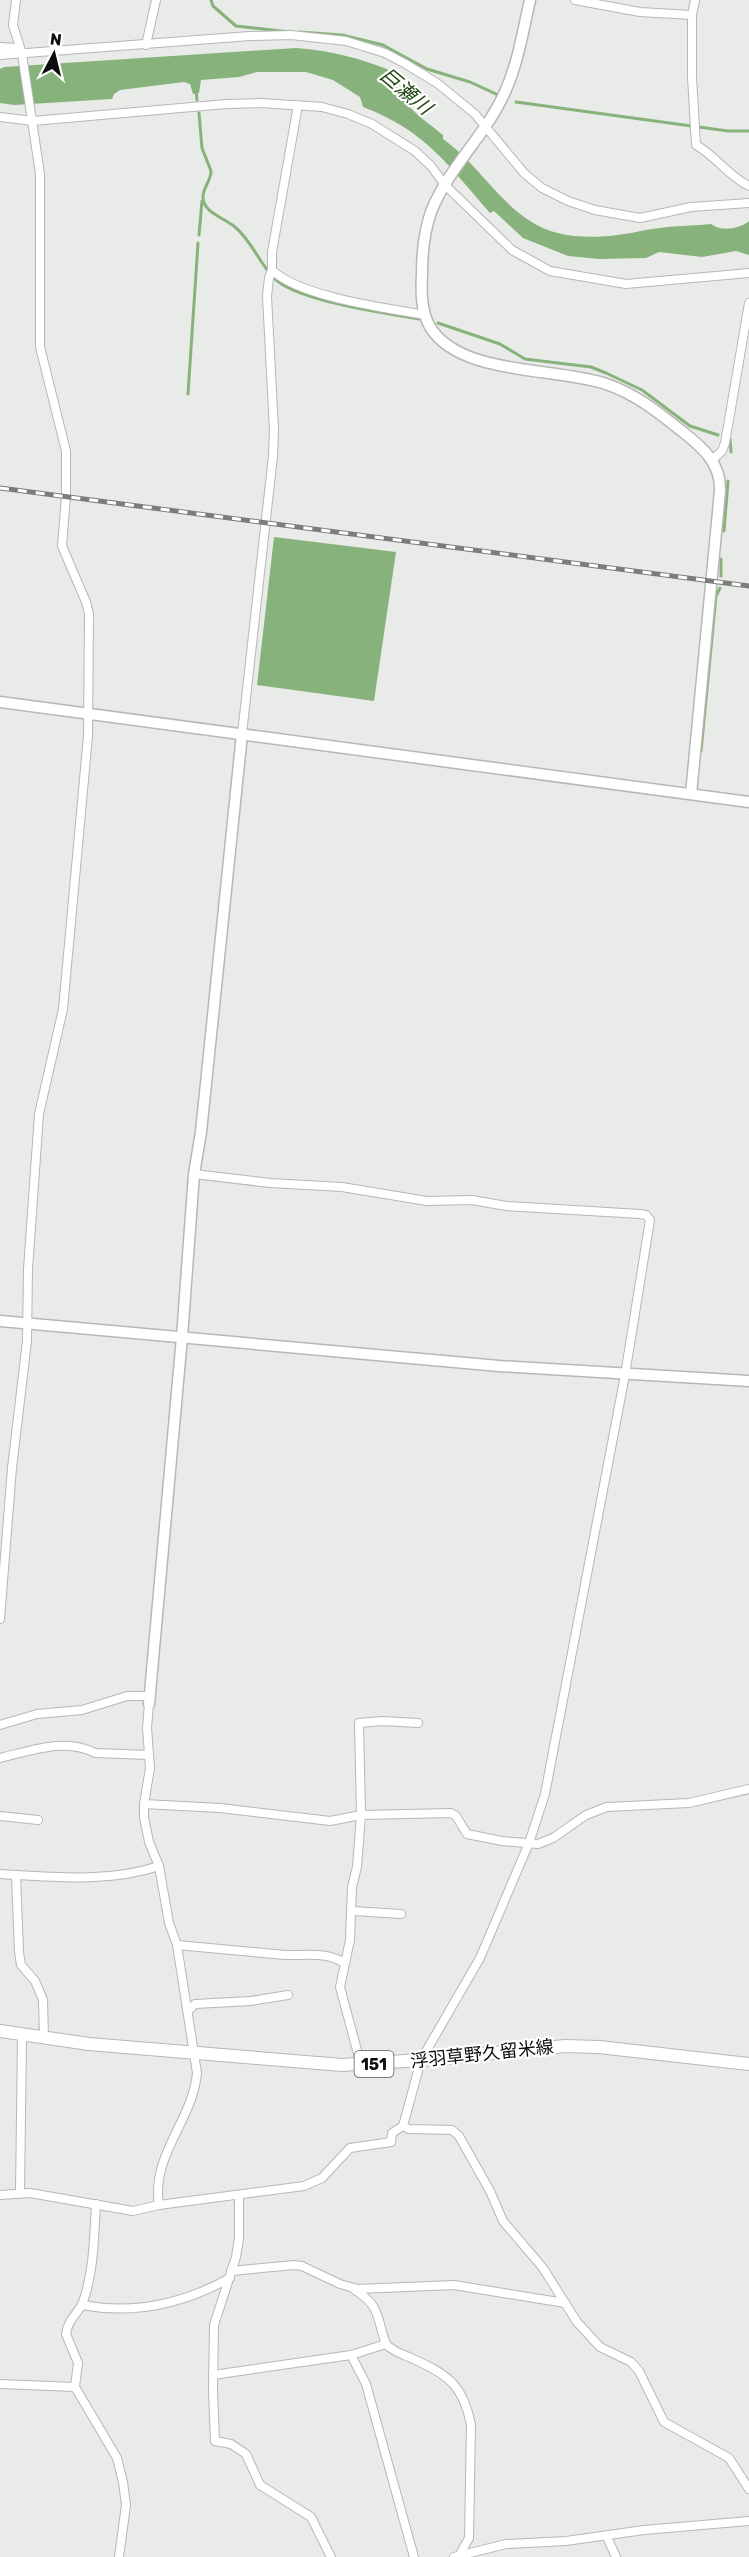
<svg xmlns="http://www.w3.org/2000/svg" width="749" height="2557" viewBox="0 0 749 2557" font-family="Rubik,'Noto Sans JP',sans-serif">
	<rect width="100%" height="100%" fill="#e8ebe7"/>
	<g fill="#88b27c">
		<path d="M 296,48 C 333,51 360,58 394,72 C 395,102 421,117 443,135 L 443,139 C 476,162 496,199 530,221 C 563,243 609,238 646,230 C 667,226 690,226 711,224 C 720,232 740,229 749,221 L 749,255 L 736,251 L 702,257 L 659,252 L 646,258 L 599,259 L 568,256 L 523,238 L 494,211 L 490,213 C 447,164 426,131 363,107 L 360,97 L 333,80 L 306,72 L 257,72 L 239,77 L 201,80 L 199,93 L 193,94 L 190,84 L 184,82 L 120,90 L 114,94 L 112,99 L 14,105 L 0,103 L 0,69 L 4,67 Z"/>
		<polygon points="274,537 396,552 374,701 257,685"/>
	</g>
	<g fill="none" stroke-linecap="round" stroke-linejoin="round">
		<g stroke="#88b27c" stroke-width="3">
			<polyline points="211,0 213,6 236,26 290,32"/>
			<polyline points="300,32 342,35 383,45 427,69 470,82 496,94"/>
			<polyline points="196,90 197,100"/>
			<polyline points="516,102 728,131 749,131"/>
			<path d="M 199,113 L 202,148 L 211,171 C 211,181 203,187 203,197 C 203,213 225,218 235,227 C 252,241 259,263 274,278 C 296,301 385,313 419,319"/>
			<polyline points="199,235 202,201"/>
			<polyline points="438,323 500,344 525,359 591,367 606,373 642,390 690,426 718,435"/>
			<polyline points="188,394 198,243"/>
			<polyline points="730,439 731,452"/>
			<polyline points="724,531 728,481"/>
			<polyline points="721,576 721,559"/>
			<polyline points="701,751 716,596 720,588"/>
		</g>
		<g stroke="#b6b8b5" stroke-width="10">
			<g id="street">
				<path d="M 575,0 L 640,12 L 692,15 L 692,77 L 696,145 C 716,156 728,176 749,186"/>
				<polyline points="692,15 695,0"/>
				<polyline points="146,45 156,0"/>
				<polyline points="0,47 19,48"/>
				<polyline points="0,55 250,36 291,35 346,41 385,53 404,63 437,83 475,114 524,173 542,188 568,201 595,210 640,218 691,207 749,203"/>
				<polyline points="0,117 33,121 226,104 261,103 322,107 348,114 372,124 415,151 431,166 445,185 512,250 550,271 626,284 749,273"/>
				<path d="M 272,270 C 300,297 386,308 425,315"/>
				<polyline points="712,460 722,451 725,443 749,303"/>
				<polyline points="242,734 273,456 274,430 267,296 269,278 272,270 272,252 298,105"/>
				<polyline points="0,1619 12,1468 27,1341 28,1269 39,1114 63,1009 88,736 89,614 86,602 62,546 66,496 66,451 40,347 40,174 22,54 13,25 16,0"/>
				<path d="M 149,1704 L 147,1728 L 150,1768 L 144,1804 L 144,1817 L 149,1842 L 159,1866 L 169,1923 L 177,1945 L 197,2073 C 193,2120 151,2155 159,2205"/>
				<polyline points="0,1725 37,1714 82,1710 127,1696 149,1696"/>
				<path d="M 0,1758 C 30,1751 66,1737 95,1753 L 149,1755"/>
				<polyline points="144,1804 220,1808 330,1821 361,1815 451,1813 456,1816 467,1834 502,1841 538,1844 553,1838 586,1815 607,1807 689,1803 749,1789"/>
				<polyline points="0,1816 38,1820"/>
				<path d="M 0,1874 C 52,1877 109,1883 159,1866"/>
				<polyline points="16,1875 19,1952 21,1965 35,1981 43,2000 44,2039"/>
				<polyline points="353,1911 401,1914"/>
				<path d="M 177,1945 C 213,1948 249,1952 285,1955 C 304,1956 327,1951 344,1963"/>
				<polyline points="189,2010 195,2004 251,2001 288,1995"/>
				<polyline points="361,2065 340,1987 350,1940 352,1887 357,1867 361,1815 359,1723 382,1721 418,1723"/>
				<polyline points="403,2126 409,2129 452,2130 459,2136 490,2191 503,2221 543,2268 577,2322 600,2347 631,2362 639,2371 664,2422 729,2458 749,2489"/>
				<polyline points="20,2193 22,2036"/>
				<polyline points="0,2195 30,2193 133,2211 159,2205 304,2186 322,2178 350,2148 391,2142 392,2133 403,2126 421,2060 480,1958 529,1843 545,1794 625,1375 650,1220 646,1215 640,1214 506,1206 472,1200 427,1201 342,1187 270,1183 194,1174"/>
				<polyline points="239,2195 239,2239 236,2257 214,2325 213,2390 215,2441 231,2444 246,2454 260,2485 311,2517 331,2557"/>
				<path d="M 96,2204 C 94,2237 94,2271 83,2302 C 78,2314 68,2319 66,2334 L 78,2363 L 75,2387 L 117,2458 L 123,2482 L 126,2505 L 119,2557"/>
				<polyline points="231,2271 294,2265 302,2266 340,2284 358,2289 454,2285 565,2303"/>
				<path d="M 355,2290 C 382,2307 376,2318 386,2344 C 392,2351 402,2354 411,2358 C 447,2374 463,2384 471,2425 L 469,2538 L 459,2556"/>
				<path d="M 82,2305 C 135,2315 183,2304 230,2278"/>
				<polyline points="351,2355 366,2384 414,2557"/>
				<polyline points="213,2375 351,2355 386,2344"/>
				<polyline points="0,2384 75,2387"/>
				<polyline points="607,2537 616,2557"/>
				<polyline points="454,2557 506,2544 566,2541 644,2530 749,2521"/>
			</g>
		</g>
		<g stroke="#b6b8b5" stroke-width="13">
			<g id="secondary">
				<path d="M 530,0 C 523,31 518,63 505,92 C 486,135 448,168 431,212 C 424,232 422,253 422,274 C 421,292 421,311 430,327 C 460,376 556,367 606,384 C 636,394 659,413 683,432 C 703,448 721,463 720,491 L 691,794"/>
				<polyline points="0,702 749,802"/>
				<polyline points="0,1321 499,1366 749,1381"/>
				<polyline points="149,1704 182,1337 194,1174 201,1132 242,734"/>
			</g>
		</g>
		<g stroke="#b6b8b5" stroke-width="14">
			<polyline id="primary" points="0,2031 89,2044 342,2065 421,2060 565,2046 599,2047 749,2064"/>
		</g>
		<use href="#street" stroke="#fff" stroke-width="8"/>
		<use href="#secondary" stroke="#fff" stroke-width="10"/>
		<use href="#primary" stroke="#fff" stroke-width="12"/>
		<g stroke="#7b7d7a" stroke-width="5">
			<polyline id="rail" points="0,488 749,586"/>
		</g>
		<use href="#rail" stroke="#fff" stroke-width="3" stroke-dasharray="9" stroke-linecap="butt"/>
	</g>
	<g text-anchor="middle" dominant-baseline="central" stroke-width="4.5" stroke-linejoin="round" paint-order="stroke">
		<rect fill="#fff" stroke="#555655" stroke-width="1.5" x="354.5" y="2051" width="39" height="26" rx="4.5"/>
		<g font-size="16" font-weight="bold" fill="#0c0d0c">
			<text x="374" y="2064">151</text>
		</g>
		<g font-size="18" fill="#0c0d0c" stroke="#fff">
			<text transform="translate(482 2054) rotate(-6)">浮羽草野久留米線</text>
		</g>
		<g font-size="20" font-style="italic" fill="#1e4710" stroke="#fff">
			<text transform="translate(406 91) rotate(40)">巨瀬川</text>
		</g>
	</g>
	<g transform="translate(54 54) rotate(7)" stroke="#ffffff" stroke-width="4.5" paint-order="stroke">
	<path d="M0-4.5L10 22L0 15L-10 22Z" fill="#0c0d0c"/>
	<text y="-9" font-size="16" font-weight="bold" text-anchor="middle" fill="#0c0d0c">N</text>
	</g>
</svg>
